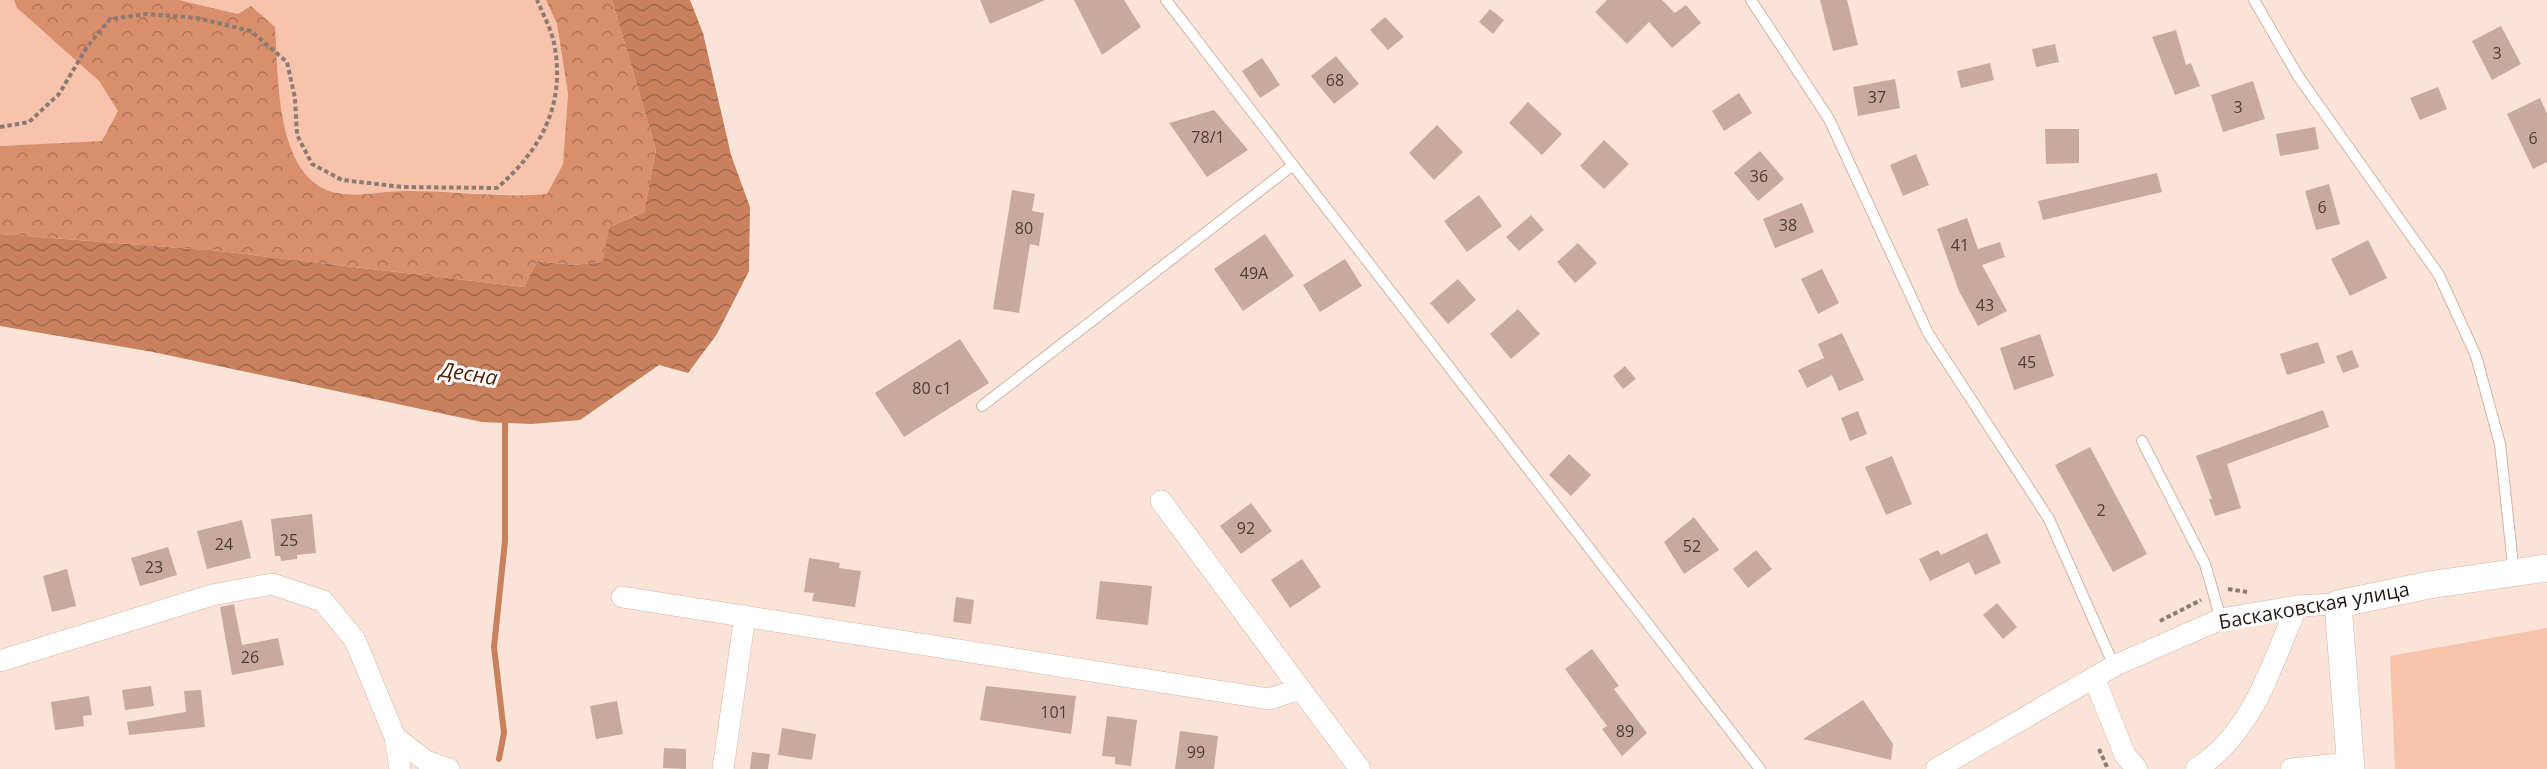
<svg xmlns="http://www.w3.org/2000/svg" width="2547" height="769" viewBox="0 0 2547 769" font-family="'Open Sans',sans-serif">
	<defs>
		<pattern id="forest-crowns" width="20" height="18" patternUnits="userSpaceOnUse" patternTransform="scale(1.5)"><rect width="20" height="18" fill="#d98f6c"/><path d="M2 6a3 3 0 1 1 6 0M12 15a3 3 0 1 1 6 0" fill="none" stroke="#b07458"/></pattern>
		<pattern id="water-waves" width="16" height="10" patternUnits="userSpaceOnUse" patternTransform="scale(1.5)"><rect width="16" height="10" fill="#c9805d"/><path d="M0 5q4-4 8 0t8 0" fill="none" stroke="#a3684c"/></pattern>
	</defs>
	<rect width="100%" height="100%" fill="#fbe3d8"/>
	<g fill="#f7c3ac">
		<polygon points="0,0 14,0 17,8 99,81 118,111 102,142 0,146"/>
		<path d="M 179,0 L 546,0 L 557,24 L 568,94 L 563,164 L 547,194 C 501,197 457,191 411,191 C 389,190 365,196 343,194 C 274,187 279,77 275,27 L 238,14 Z"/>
		<polygon points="2547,628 2547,769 2395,769 2390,656"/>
	</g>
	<path fill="url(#forest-crowns)" d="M 14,0 L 179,0 L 238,14 L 251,6 L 275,27 C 279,77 274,187 343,194 C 365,196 389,190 411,191 C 457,191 501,198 547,194 L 563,164 L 568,94 L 557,24 L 546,0 L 612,0 L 656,150 L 644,212 L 609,227 L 604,262 L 572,265 L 537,261 L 524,287 L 219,251 L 0,234 L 0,146 L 102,141 L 118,111 L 99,81 L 17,8 Z"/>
	<polygon fill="url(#water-waves)" points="612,0 690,0 703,33 731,155 750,207 749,271 717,334 688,373 659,365 580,420 531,424 482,422 153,352 0,326 0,234 219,251 524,287 537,261 572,265 603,262 609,227 644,212 656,150"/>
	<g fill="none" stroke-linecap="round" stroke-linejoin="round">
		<polyline stroke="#c9805d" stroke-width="6" points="499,759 504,733 494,647 505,541 505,416"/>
	</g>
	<g fill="#c7aa9d">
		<polygon points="980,0 1045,0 990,24"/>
		<polygon points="1074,0 1124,0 1141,27 1102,55"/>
		<polygon points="1607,0 1662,0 1675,13 1686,5 1701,23 1672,48 1649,22 1627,44 1595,12"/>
		<polygon points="1820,0 1847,0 1858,45 1833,51"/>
		<polygon points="1490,9 1504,20 1493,34 1479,22"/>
		<polygon points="1385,17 1404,37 1388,50 1370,30"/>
		<polygon points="2501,26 2521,64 2492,80 2472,41"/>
		<polygon points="2176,30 2186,65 2191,63 2200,86 2175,95 2152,37"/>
		<polygon points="2055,44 2059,62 2036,67 2032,49"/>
		<polygon points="1336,56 1359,84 1334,104 1311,76"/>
		<polygon points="1262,58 1280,85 1260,98 1242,71"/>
		<polygon points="1990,63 1994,80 1961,88 1957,71"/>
		<polygon points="1895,79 1900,108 1858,116 1853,87"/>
		<polygon points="2253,81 2265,119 2223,132 2211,95"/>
		<polygon points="2438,87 2447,109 2420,120 2410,98"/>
		<polygon points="1739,93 1752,113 1724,131 1712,111"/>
		<polygon points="2540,98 2547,114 2547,162 2533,169 2507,114"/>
		<polygon points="1528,102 1562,134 1542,155 1509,123"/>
		<polygon points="1214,110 1248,150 1207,177 1169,123"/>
		<polygon points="1437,125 1463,152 1434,180 1409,153"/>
		<polygon points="2315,127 2319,149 2280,156 2276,134"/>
		<polygon points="2045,129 2079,129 2079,163 2046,164"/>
		<polygon points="1604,140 1629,164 1604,189 1580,166"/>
		<polygon points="1760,151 1784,179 1758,201 1734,173"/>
		<polygon points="1916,154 1929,185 1903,196 1890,165"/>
		<polygon points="2157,173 2162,192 2043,220 2038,201"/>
		<polygon points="2329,184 2340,224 2316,230 2305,191"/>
		<polygon points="1012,190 1035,194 1032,211 1044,213 1039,246 1030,244 1019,313 993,309"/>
		<polygon points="1479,195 1502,226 1467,252 1444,221"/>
		<polygon points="1802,203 1814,232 1775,248 1763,219"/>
		<polygon points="1531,215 1544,230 1519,251 1506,237"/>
		<polygon points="1967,218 1978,249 2000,242 2005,257 1982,265 2007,311 1978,326 1959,291 1937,229"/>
		<polygon points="1265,234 1294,276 1243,311 1214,269"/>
		<polygon points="2368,240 2387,278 2350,296 2331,259"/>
		<polygon points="1578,243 1597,263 1575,283 1557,262"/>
		<polygon points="1345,259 1362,286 1320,312 1303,285"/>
		<polygon points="1822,269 1839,303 1818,314 1801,279"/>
		<polygon points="1458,279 1476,300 1448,324 1430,303"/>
		<polygon points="1518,309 1540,334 1511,359 1490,334"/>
		<polygon points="1842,333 1864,380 1839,391 1832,375 1807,388 1798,370 1824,358 1818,344"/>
		<polygon points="2040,334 2054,376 2014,390 2000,348"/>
		<polygon points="960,339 989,383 904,437 875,393"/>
		<polygon points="2318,342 2325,363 2287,375 2280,354"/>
		<polygon points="2352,350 2359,367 2343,373 2336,356"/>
		<polygon points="1625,366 1636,379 1623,389 1613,376"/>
		<polygon points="2323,410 2329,427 2227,464 2241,508 2215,516 2209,499 2212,499 2196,456"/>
		<polygon points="1858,411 1867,434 1850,441 1841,418"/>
		<polygon points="2090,447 2147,554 2113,572 2055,465"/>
		<polygon points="1569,454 1591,475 1571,496 1549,475"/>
		<polygon points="1892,456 1912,504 1886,515 1865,467"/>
		<polygon points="1251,503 1272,531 1241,554 1220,526"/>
		<polygon points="312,514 316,553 297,555 297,559 281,561 280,556 275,556 271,519"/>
		<polygon points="1694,517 1719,550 1684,574 1664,542"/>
		<polygon points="242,520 251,558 207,569 197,531"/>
		<polygon points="1987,533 2001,563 1975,575 1969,562 1930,581 1919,559 1938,550 1941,555"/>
		<polygon points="168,547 177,575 140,586 131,558"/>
		<polygon points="1756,550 1772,569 1748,588 1733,569"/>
		<polygon points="809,558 840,563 839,568 861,571 855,607 812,601 814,593 804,592"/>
		<polygon points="1302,559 1321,587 1290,608 1271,580"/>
		<polygon points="67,569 76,606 52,612 43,576"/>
		<polygon points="1100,581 1152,586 1148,625 1096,619"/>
		<polygon points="956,597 974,600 971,624 953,622"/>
		<polygon points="1997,603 2017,627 2003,639 1983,615"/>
		<polygon points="234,604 242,645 278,638 284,665 232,675 220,607"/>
		<polygon points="1592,649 1619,686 1614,689 1647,733 1622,756 1602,729 1607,726 1565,669"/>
		<polygon points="151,686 154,706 125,710 122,690"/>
		<polygon points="986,686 1076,696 1071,734 980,720"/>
		<polygon points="201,690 205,727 129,735 127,722 186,712 184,691"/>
		<polygon points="89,696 92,715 83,716 84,726 55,730 51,702"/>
		<polygon points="1863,700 1893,744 1891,760 1803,739"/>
		<polygon points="617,701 623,734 596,739 590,706"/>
		<polygon points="1107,716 1137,720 1131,766 1115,764 1115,757 1102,756"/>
		<polygon points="782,728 816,734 812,760 778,755"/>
		<polygon points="1180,731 1218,736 1214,769 1175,769"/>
		<polygon points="664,748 686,749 686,769 663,768"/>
		<polygon points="752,752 770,754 768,769 750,769"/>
	</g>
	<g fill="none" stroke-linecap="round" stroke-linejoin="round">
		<g stroke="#d1b4a7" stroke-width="12">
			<g id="service">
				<polyline points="1166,0 1293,165"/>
				<polyline points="1751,0 1829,119 1928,333 2049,519 2114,666"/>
				<polyline points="2254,0 2298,76 2439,275 2476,356 2500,444 2514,574"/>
				<polyline points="982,406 1293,165 1760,769"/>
				<polyline points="2142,441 2205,564 2221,619"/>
			</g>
		</g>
		<g stroke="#d1b4a7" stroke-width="22">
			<g id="minor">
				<polyline points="1161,501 1360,769"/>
				<polyline points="622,597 1269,699 1300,689"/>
				<polyline points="0,661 212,595 272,584 323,601 355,640 395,737 400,769"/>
				<polyline points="2094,677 2125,755 2137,769"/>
				<polyline points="395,737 426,761 449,769"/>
				<polyline points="723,769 745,616"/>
				<polyline points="1936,769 2114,666 2221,619 2297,606 2338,604"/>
				<path d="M 2196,769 C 2253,733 2271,666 2297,606"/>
				<polyline points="2291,769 2350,763"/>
			</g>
		</g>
		<g stroke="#d1b4a7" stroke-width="28">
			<polyline id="tertiary" points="2351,769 2338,604 2429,585 2547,568"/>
		</g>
		<g stroke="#8c7b73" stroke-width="4" stroke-dasharray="4.5 3" stroke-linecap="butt">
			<path d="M 0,127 L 29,122 L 59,94 L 87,47 L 110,19 L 147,14 L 197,18 L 251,31 L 287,62 L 295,98 L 297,135 L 312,164 L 342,180 L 403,187 L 497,188 C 542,149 566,104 554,43 C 551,29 543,14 537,0"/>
			<polyline points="2228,589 2247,592"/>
			<polyline points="2160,621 2201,600"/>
			<polyline points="2099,749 2107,767"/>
		</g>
		<use href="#service" stroke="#fff" stroke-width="10"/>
		<use href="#minor" stroke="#fff" stroke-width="21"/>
		<use href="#tertiary" stroke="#fff" stroke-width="27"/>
	</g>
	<g text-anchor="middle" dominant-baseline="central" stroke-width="6" stroke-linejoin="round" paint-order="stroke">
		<g font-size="16" fill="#4d3d37">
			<text x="2497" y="53">3</text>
			<text x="1335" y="80">68</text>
			<text x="1877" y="97">37</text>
			<text x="2238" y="107">3</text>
			<text x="1208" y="137">78/1</text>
			<text x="2533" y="138">6</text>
			<text x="1759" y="176">36</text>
			<text x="2322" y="207">6</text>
			<text x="1788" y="225">38</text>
			<text x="1024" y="228">80</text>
			<text x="1960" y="245">41</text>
			<text x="1254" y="273">49А</text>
			<text x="1985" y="305">43</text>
			<text x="2027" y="362">45</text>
			<text x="932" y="388">80 с1</text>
			<text x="2101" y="510">2</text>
			<text x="1246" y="528">92</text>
			<text x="289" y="540">25</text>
			<text x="224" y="544">24</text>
			<text x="1692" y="546">52</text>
			<text x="154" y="567">23</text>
			<text x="250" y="657">26</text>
			<text x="1054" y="712">101</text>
			<text x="1625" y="731">89</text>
			<text x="1196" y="752">99</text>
		</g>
		<g font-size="20" fill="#241915" stroke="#fff">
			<text transform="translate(2314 605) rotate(-10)">Баскаковская улица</text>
		</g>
		<g font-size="21" font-style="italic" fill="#512107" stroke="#fff">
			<text transform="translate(469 373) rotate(9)">Десна</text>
		</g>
	</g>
</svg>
